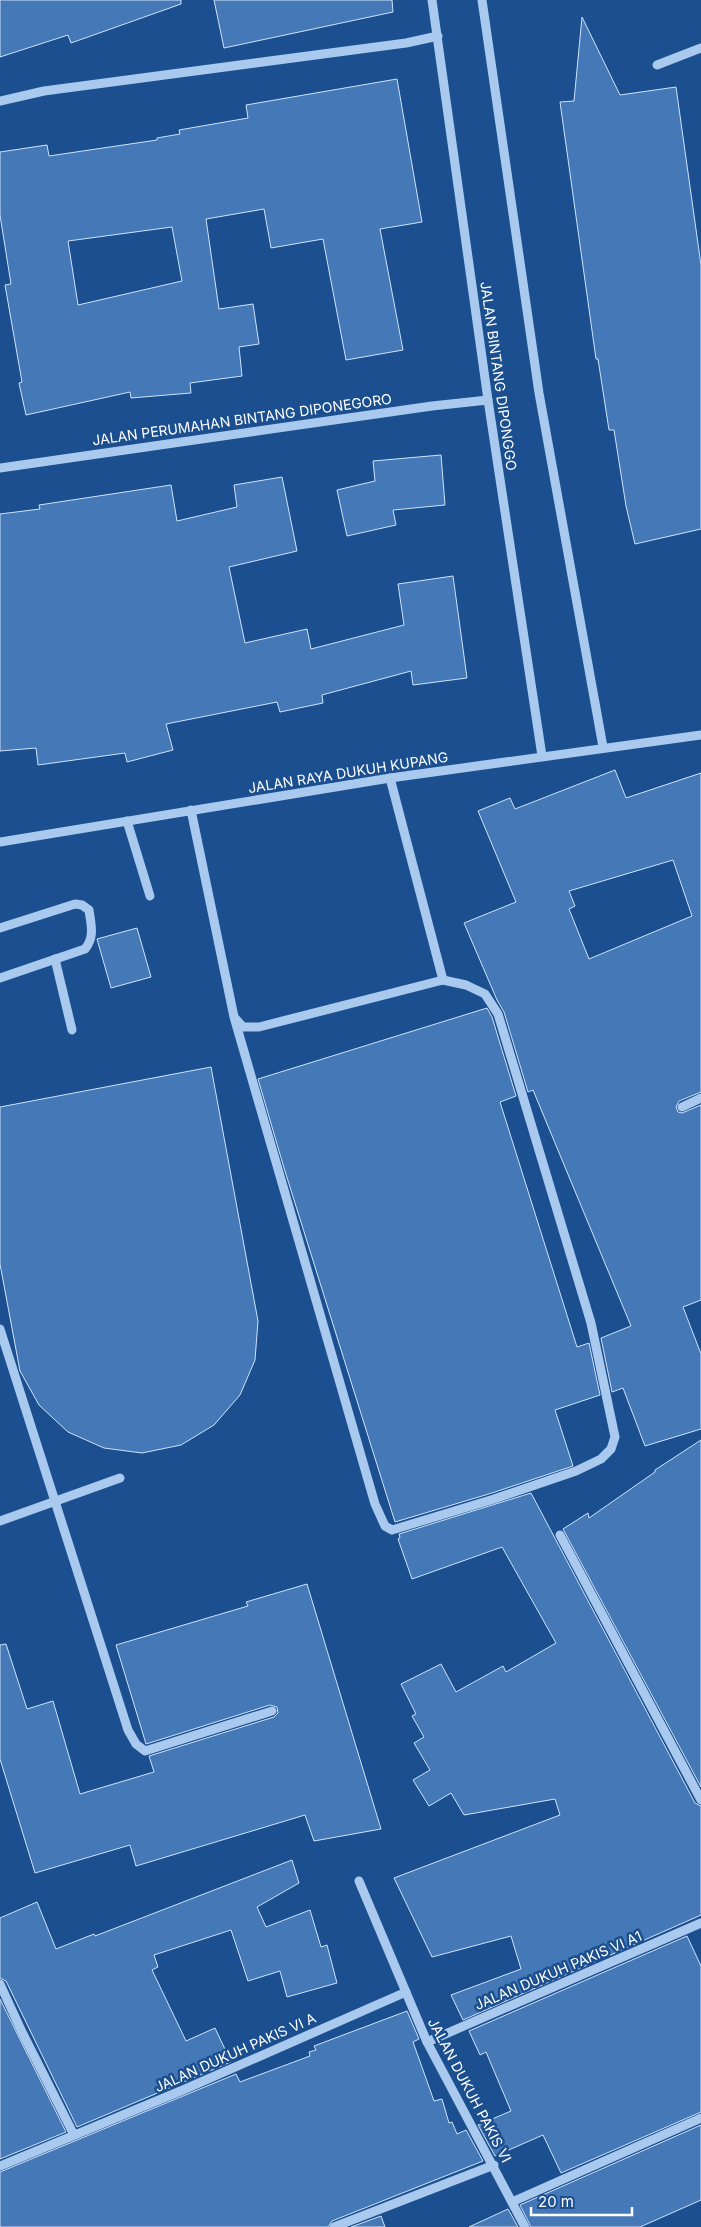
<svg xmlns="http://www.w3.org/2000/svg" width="701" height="2227" viewBox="0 0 701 2227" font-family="Inter,sans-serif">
	<rect width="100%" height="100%" fill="#1b4f8f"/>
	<g fill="#4478b7" stroke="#cfe3fa" fill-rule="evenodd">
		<polygon points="0,0 181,0 181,4 71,43 68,35 0,57"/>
		<polygon points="214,0 392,0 393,12 224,48"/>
		<polygon points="582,17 620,95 676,87 701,265 701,529 635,544 626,506 614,430 609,430 598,359 596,359 560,102 574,101"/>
		<path d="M 397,79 L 422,222 L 380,229 L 403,350 L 346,360 L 323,239 L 271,248 L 264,209 L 206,219 L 219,309 L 253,304 L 259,344 L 239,347 L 242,376 L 190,383 L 191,393 L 131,398 L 130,392 L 26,415 L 19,383 L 22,382 L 5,285 L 11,284 L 0,215 L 0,152 L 47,145 L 49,156 L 157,140 L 157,138 L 180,134 L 179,130 L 248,118 L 246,105 ZM 172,227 L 182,281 L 78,305 L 68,241 Z"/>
		<polygon points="441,455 445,505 393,510 396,525 347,536 337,490 375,481 373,461"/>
		<polygon points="282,477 297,551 229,567 245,643 307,629 311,649 404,625 398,584 453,576 467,678 413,685 411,671 322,695 323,703 280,712 277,702 166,724 173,750 127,762 125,753 38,765 36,748 0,751 0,514 40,509 39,505 171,485 177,521 237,507 234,485"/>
		<path d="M 615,770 L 626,798 L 701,773 L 701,1092 L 679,1101 L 676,1107 L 678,1112 L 682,1113 L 701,1105 L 701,1300 L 683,1307 L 701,1354 L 701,1429 L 645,1446 L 623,1388 L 612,1392 L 601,1338 L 631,1326 L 533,1090 L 528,1092 L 504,1012 L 497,1000 L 464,923 L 516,902 L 478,811 L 510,798 L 515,809 ZM 673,860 L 692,916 L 589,959 L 569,909 L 575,906 L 569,891 Z"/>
		<polygon points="137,928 151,977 111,988 97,939"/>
		<polygon points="487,1008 492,1017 516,1096 500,1102 577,1347 589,1343 600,1395 555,1410 573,1466 492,1493 395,1522 284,1168 258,1079"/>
		<polygon points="211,1067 258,1321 255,1360 240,1395 214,1425 181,1445 142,1453 104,1448 68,1432 39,1405 20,1371 0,1264 0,1107"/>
		<polygon points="701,1440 701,1787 563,1529 588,1513 589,1518 655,1472 655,1470"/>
		<polygon points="531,1493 695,1803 701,1806 701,1915 463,2020 451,1995 521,1969 511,1936 432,1957 394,1878 560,1815 555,1799 464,1815 451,1793 429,1806 413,1780 430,1770 414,1743 424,1737 412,1716 416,1714 401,1684 441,1664 456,1692 503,1666 506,1672 556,1643 502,1547 412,1579 398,1539 400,1538 399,1534"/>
		<polygon points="307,1584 381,1829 314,1841 305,1815 136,1866 130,1845 35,1873 0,1759 0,1645 6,1644 27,1709 53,1701 80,1794 154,1772 149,1756 274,1717 278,1713 277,1707 270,1705 146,1744 116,1645 248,1606 246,1602"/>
		<polygon points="292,1860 299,1883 257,1907 266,1927 310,1910 321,1947 327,1945 337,1983 287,1997 280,1971 248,1981 231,1930 154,1955 158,1967 152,1970 186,2041 215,2028 231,2062 77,2127 6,1981 0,1978 0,1918 37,1902 56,1949 94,1934 95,1936"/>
		<polygon points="687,1936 701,1966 701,2112 561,2173 543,2135 495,2156 478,2125 511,2111 486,2052 480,2055 469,2031"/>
		<polygon points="0,1999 66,2132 0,2159"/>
		<polygon points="407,2011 419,2039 413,2042 434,2101 442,2099 449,2123 452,2122 457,2134 466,2130 483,2161 332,2221 328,2227 0,2227 0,2172 236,2074 240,2082 310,2056 309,2052 316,2050 314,2046"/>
		<polygon points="701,2125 701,2200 640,2227 531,2227 520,2205"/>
		<polygon points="508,2209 518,2227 469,2227"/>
		<polygon points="381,2216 385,2227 351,2227"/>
	</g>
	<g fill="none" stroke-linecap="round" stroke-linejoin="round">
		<g stroke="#a9c9ee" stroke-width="9">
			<polyline points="432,0 488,400 542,756"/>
			<polyline points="482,0 539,393 603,747"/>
			<polyline points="657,65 701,48"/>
			<polyline points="0,101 44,91 406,43 438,36"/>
			<polyline points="0,468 432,406 488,400"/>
			<polyline points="390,778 443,980"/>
			<polyline points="191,810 234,1017 243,1027 259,1027 443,980 466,985 485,994 498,1014 591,1323 615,1437 611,1449 601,1459 576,1471 494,1499 392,1530 385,1526 375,1504 234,1017"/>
			<polyline points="127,821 150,896"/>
			<polyline points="0,842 390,778 701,735"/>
			<path d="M 0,928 L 75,904 L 82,905 L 89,910 C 91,925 95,937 85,949 L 0,978"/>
			<polyline points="55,959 72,1030"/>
			<polyline points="682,1107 701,1098"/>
			<polyline points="0,1329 128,1730 136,1744 145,1751 272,1711"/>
			<polyline points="0,1521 120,1478"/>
			<polyline points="560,1535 701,1800"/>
			<polyline points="359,1881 427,2042 525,2227"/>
			<polyline points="0,1984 22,2032 74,2135"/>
			<polyline points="427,2042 701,1923"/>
			<polyline points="0,2166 183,2090 406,1992"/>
			<polyline points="512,2202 701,2118"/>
			<polyline points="334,2227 494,2165"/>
		</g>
	</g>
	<g text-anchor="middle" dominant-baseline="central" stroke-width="5" stroke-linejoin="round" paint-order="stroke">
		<g font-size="14" fill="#fff" stroke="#1b4f8f">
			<text transform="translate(499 376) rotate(82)">JALAN BINTANG DIPONGGO</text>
			<text transform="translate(242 419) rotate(-8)">JALAN PERUMAHAN BINTANG DIPONEGORO</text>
			<text transform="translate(348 772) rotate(-9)">JALAN RAYA DUKUH KUPANG</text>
			<text transform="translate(558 1970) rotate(-23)">JALAN DUKUH PAKIS VI A1</text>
			<text transform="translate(235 2052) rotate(-24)">JALAN DUKUH PAKIS VI A</text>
			<text transform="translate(470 2090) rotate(62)">JALAN DUKUH PAKIS VI</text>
		</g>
	</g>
	<path d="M531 2207v8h101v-8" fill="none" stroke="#ffffff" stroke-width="2.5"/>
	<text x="538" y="2207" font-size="15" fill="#ffffff" stroke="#1b4f8f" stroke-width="4" paint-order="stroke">20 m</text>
</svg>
